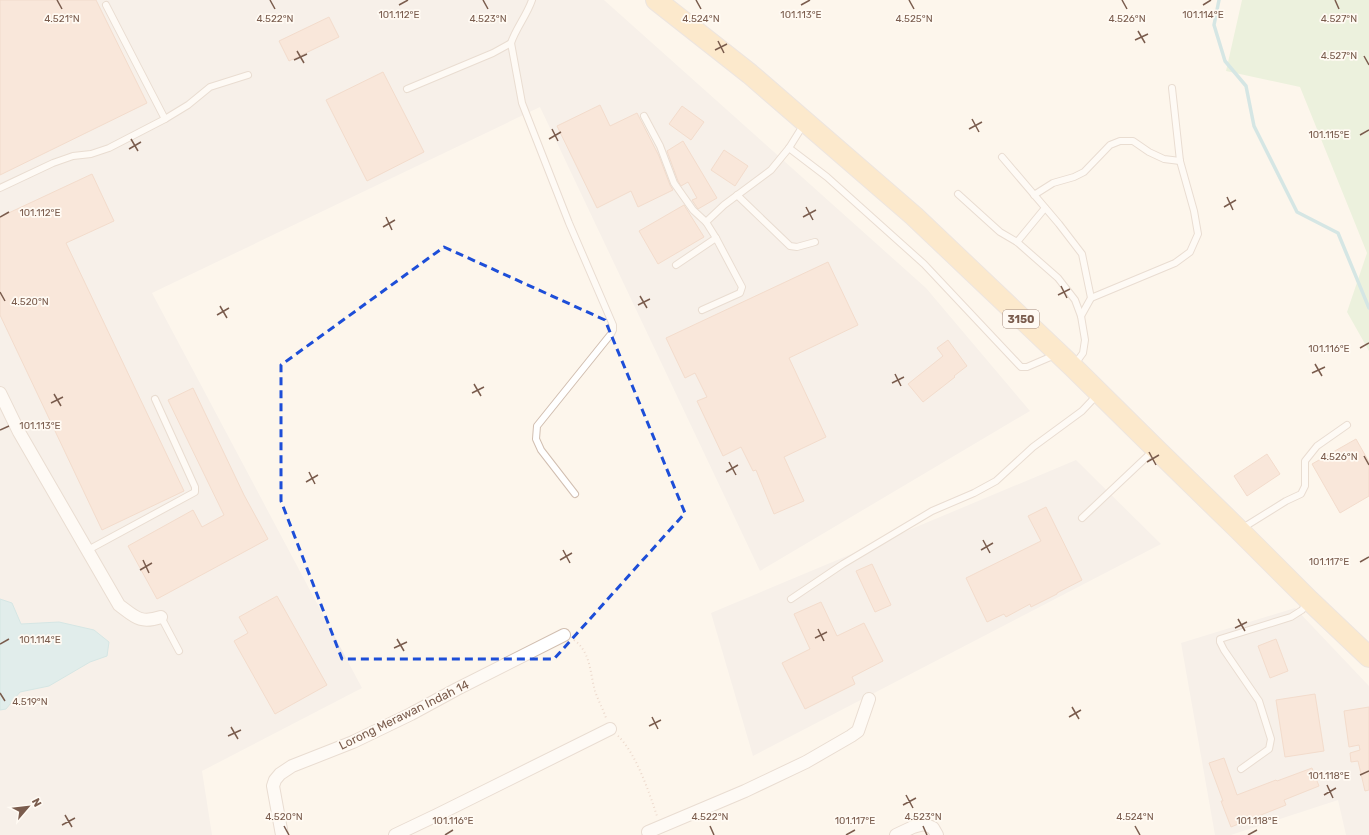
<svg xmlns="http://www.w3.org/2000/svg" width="1369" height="835" viewBox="0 0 1369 835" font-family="Rubik,sans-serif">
	<rect width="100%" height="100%" fill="#fdf6ec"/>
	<g fill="#efe9e4">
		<polygon points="0,0 604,0 926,288 1030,411 760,571 540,107 152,293 362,688 202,771 212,835 0,835"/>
		<polygon points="1076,460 1161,544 753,756 711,613"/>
		<polygon points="1295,608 1369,686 1369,835 1346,835 1338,800 1231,835 1215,835 1181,643"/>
	</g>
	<polygon fill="#d8ecc9" points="1242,0 1369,0 1369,351 1347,312 1367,253 1300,87 1226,71"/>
	<polygon fill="#bfe3e8" stroke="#a5d3da" points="0,599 12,603 21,624 59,622 94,630 109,642 107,656 90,662 49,686 20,692 6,709 0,710"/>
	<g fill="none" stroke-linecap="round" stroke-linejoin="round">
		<polyline stroke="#a5d3da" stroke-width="3.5" points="1219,0 1214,25 1225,61 1246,86 1254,126 1297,212 1338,233 1369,308"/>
	</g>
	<g fill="#f3d5c3" stroke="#e6bba3">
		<polygon points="0,0 96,0 147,103 0,175"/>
		<polygon points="329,17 339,37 289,61 279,41"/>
		<polygon points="383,72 424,152 367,181 326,100"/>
		<polygon points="600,105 610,126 637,113 659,156 670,185 673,190 638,207 631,191 597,208 557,126"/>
		<polygon points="682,106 704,122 691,140 669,124"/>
		<polygon points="683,141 717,198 698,209 692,200 697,198 688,182 681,186 678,181 667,151"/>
		<polygon points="724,150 748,166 735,186 711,170"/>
		<polygon points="92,174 114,221 66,243 184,491 102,530 0,315 0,217"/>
		<polygon points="684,205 704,237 658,264 639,231"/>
		<polygon points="828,262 858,325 789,358 826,437 784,457 804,501 774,514 756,470 753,471 741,447 723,456 697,401 707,397 695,373 685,378 666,338"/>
		<polygon points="948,340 967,366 954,376 955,377 923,402 908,384 943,356 937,348"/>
		<polygon points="193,388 244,495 268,539 157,599 128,546 193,510 202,527 224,515 168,400"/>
		<polygon points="1356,439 1369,462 1369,496 1340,513 1312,464"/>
		<polygon points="1267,454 1280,474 1247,496 1234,476"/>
		<polygon points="1046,507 1082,580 1057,593 1057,594 1031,607 1030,604 1006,617 1004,614 987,622 966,578 1041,541 1028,516"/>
		<polygon points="872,564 891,605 875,612 856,571"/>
		<polygon points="277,596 327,685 275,714 234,641 248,633 239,617"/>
		<polygon points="821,602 837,636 864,623 883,661 852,677 855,684 805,709 782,663 810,649 794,614"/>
		<polygon points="1276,639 1288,671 1270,678 1258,646"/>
		<polygon points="1315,694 1324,751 1285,757 1276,700"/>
		<polygon points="1369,707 1369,790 1365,791 1358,761 1351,762 1350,753 1360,750 1359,745 1349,747 1344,711"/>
		<polygon points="1224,758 1237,795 1276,780 1277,781 1312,768 1319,786 1284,800 1286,805 1231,827 1221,801 1223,801 1209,763"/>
	</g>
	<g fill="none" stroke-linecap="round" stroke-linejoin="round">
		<g stroke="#d1beb0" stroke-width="8">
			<g id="service">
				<polyline points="511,43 522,103 569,223 613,325 613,330 611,334 537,426 536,439 541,450 575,494"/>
				<path d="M 407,89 L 493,53 L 511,43 C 516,28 527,15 532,0"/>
				<polyline points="644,116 660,146 674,183 693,210 706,222"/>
				<polyline points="165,119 188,105 210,87 248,75"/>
				<polyline points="789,148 827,177 924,264 1021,367 1027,367 1055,355"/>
				<polyline points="1002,157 1059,224 1082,254 1091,298 1081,316"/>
				<polyline points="0,188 53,163 73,156 91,154 109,148 165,119 106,5"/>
				<polyline points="958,194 1000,232 1017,242 1058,278 1075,300 1081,316 1085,340 1083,353 1075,364"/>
				<polyline points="737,195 790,246 797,247 815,242"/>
				<polyline points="1034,195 1053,183 1074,177 1084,172 1110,145 1120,141 1133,141 1149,152 1164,159 1180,161"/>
				<polyline points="1017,242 1045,208"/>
				<polyline points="676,265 716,238 706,222 724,205 771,170 789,148 804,124"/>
				<polyline points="1091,298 1175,263 1190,252 1198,234 1194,211 1180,161 1172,88"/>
				<polyline points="702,310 740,293 742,287 716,238"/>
				<polyline points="1082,518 1154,450"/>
				<polyline points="1241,529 1286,501 1301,494 1305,486 1305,461 1317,446 1347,425"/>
				<polyline points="88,550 195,492 195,487 155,399"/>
				<polyline points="791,599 843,564 932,511 974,493 996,481 1033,447 1082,411 1098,394"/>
				<polyline points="161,617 179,651"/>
				<polyline points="1241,769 1269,749 1271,739 1259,701 1224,650 1220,642 1220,639 1291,617 1302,610 1308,602"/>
			</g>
		</g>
		<g stroke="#d1beb0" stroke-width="14">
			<g id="minor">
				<path d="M 0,393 L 19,432 L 119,605 C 135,617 140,624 161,617"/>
				<polyline points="648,832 745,791 806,762 851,736 858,731 869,699"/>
				<polyline points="282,835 273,786 275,780 280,774 292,766 353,742 411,714 457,689 564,635"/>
				<polyline points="395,835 437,815 610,729"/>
				<polyline points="896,835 913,827 924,824 933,828 937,835"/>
			</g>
		</g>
		<g stroke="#dad1cd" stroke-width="22">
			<polyline id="primary" points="656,0 750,74 914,216 1073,367 1156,449 1239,530 1309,600 1369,657"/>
		</g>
		<g stroke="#d9b8a5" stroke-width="2" stroke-dasharray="1 3" stroke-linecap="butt">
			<path d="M 574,640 C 591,652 590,674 595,691 C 598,700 603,709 606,718"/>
			<path d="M 618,736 C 636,753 649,792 657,816"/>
		</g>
		<use href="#service" stroke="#fff" stroke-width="6"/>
		<use href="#minor" stroke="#fff" stroke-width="12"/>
		<use href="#primary" stroke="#fbd9a5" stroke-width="20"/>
	</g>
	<path d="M0 0H1369V835H0ZM 444,247 L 605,320 L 685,513 L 554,659 L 342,659 L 281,501 L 281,365 Z" fill="#fdf6ec" fill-opacity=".55" fill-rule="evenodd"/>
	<path fill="none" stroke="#1d4ed8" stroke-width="3" stroke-dasharray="8 5" stroke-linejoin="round" d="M 444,247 L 605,320 L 685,513 L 554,659 L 342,659 L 281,501 L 281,365 Z"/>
	<path fill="none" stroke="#7a5c4d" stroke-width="1.5" d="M 57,0 L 62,9M 270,0 L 275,9M 483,0 L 488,9M 696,0 L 701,9M 909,0 L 914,9M 1122,0 L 1127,9M 1335,0 L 1339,9M 399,5 L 408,0M 801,5 L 810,0M 1203,5 L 1211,0M 1138,31 L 1145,43M 1135,40 L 1148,34M 718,41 L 724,53M 715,50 L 727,44M 297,51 L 304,63M 1364,56 L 1369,65M 294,60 L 307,54M 972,119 L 979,132M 552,129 L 558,141M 969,129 L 982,122M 1360,135 L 1369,130M 131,139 L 138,151M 549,139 L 561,132M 129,149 L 141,142M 1227,197 L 1233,210M 806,207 L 813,220M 1224,207 L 1236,200M 0,217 L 9,212M 386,217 L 392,230M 803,217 L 816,210M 383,227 L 395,220M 1061,286 L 1067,298M 0,292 L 5,301M 1058,295 L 1070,289M 640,296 L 647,308M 638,305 L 650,299M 220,306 L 227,318M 217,315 L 229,308M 1360,348 L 1369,343M 1315,364 L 1322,376M 1312,373 L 1325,367M 895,374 L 901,386M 892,383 L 904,377M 474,384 L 481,396M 472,393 L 484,387M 54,394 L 61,406M 51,403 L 63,397M 0,430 L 9,426M 1149,452 L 1156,465M 1364,456 L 1369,465M 729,462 L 736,475M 1147,462 L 1159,455M 309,472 L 315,484M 726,472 L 738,465M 306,482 L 318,475M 983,540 L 990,553M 563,550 L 570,563M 981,550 L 993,543M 143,560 L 149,573M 560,560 L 572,553M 1360,562 L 1369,557M 140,570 L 152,563M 1238,619 L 1245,631M 1235,628 L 1247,622M 818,629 L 824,641M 815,638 L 827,632M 397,639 L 404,651M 0,644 L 9,639M 394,648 L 407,642M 0,693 L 5,701M 1072,707 L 1079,719M 652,717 L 658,729M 1069,717 L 1081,710M 649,726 L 661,720M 231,727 L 238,739M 228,736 L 241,730M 1360,775 L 1369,771M 1327,785 L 1333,798M 906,795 L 913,808M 1324,795 L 1336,788M 903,805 L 916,798M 65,815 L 72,827M 62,825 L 75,818M 284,826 L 289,835M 710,826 L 714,835M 923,826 L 927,835M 1135,826 L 1140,835M 445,835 L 453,830M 846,835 L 855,830M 1248,835 L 1257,830"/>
	<g text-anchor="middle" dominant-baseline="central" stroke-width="3.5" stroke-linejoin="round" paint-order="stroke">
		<rect fill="#fffaf3" stroke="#a28b7f" stroke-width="1" x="1003" y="310" width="36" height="18" rx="3"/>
		<g font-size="11" font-weight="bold" fill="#7a5c4d">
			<text x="1021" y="319">3150</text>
		</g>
		<g font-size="12" fill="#7a5c4d" stroke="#fffaf3">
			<text transform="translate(404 715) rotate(-26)">Lorong Merawan Indah 14</text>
		</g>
	</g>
	<g font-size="10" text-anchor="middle" fill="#7a5c4d" stroke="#fffaf3" stroke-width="3.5" stroke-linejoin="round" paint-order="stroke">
		<text x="399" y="18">101.112°E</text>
		<text x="801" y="18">101.113°E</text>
		<text x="1203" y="18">101.114°E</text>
		<text x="62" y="22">4.521°N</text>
		<text x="275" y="22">4.522°N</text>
		<text x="488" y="22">4.523°N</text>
		<text x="701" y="22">4.524°N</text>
		<text x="914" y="22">4.525°N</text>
		<text x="1127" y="22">4.526°N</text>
		<text x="1339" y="22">4.527°N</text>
		<text x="1339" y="59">4.527°N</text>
		<text x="1329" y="138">101.115°E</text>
		<text x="40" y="216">101.112°E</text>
		<text x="30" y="305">4.520°N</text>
		<text x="1329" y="352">101.116°E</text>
		<text x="40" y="429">101.113°E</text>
		<text x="1339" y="460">4.526°N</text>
		<text x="1329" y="565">101.117°E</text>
		<text x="40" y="643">101.114°E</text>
		<text x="30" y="705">4.519°N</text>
		<text x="1329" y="779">101.118°E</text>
		<text x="284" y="820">4.520°N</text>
		<text x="710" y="820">4.522°N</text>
		<text x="923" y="820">4.523°N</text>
		<text x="1135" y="820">4.524°N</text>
		<text x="453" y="824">101.116°E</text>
		<text x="855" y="824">101.117°E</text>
		<text x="1257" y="824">101.118°E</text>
	</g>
	<g transform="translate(28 807) rotate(62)" stroke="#fffaf3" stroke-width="3" paint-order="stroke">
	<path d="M0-3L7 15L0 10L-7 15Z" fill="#7a5c4d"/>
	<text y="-6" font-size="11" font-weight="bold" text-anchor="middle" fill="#7a5c4d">N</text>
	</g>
</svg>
